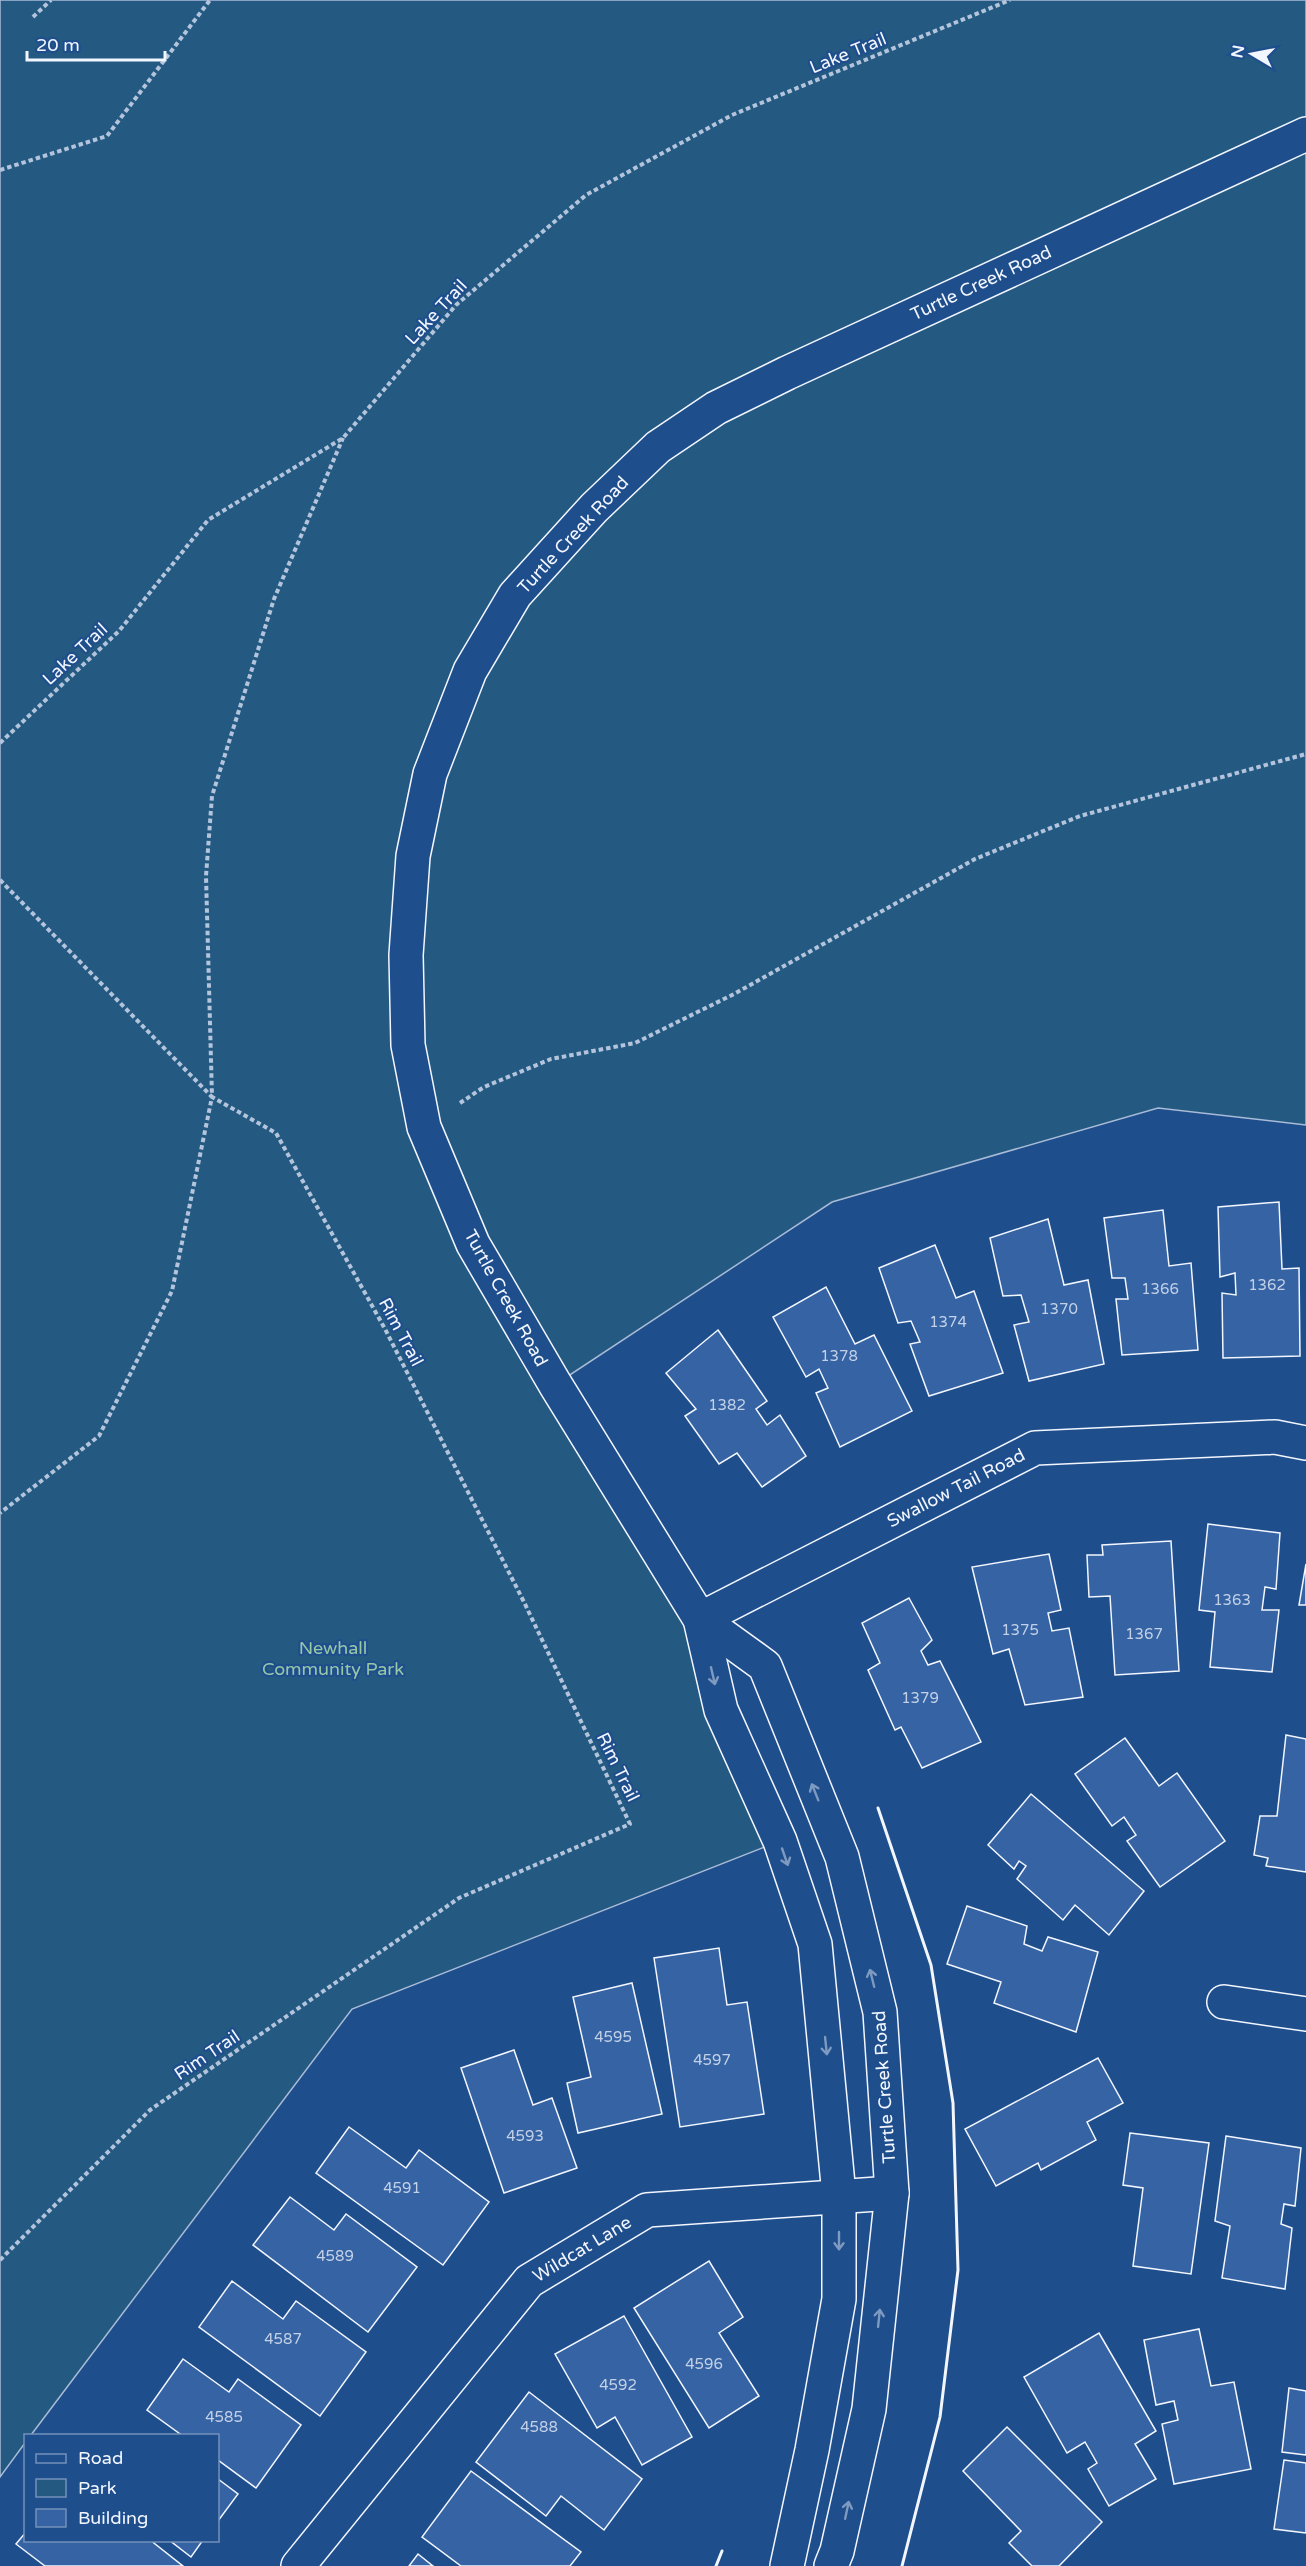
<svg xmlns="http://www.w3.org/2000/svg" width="1306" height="2566" viewBox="0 0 1306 2566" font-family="'Varela Round',sans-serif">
	<rect width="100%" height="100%" fill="#1f4e8c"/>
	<polygon fill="#245a82" stroke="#a8bbd7" stroke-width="1.5" points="0,0 1306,0 1306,1125 1158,1108 832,1202 556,1384 700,1619 780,1841 352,2009 31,2435 26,2436 25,2443 0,2477"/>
	<g fill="#3563a3" stroke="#f2f6ff" stroke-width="1.5">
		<polygon points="1279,1202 1282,1269 1299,1268 1300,1356 1223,1358 1222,1293 1236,1295 1235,1273 1220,1277 1218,1207"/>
		<polygon points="1163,1210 1169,1266 1191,1263 1198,1350 1122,1355 1116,1299 1128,1299 1125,1278 1112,1278 1104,1218"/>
		<polygon points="1048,1219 1064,1285 1088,1280 1104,1364 1029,1381 1014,1325 1029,1322 1021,1295 1003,1296 990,1238"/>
		<polygon points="935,1245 956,1298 974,1291 1003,1373 929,1396 910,1344 920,1342 911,1321 898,1323 879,1268"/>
		<polygon points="826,1287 855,1344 874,1335 912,1411 840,1447 816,1393 828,1388 819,1369 806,1377 773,1317"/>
		<polygon points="718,1330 767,1401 756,1409 767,1425 780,1415 806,1456 762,1487 737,1453 719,1464 685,1416 696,1409 666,1373"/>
		<polygon points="1208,1524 1280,1533 1276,1589 1265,1587 1262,1610 1279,1610 1272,1672 1210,1667 1215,1612 1199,1610"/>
		<polygon points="1171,1541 1179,1671 1115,1675 1110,1596 1089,1597 1087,1555 1103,1555 1102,1545"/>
		<polygon points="1049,1554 1061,1610 1048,1613 1052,1631 1069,1628 1083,1697 1025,1705 1009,1649 993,1654 972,1567"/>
		<polygon points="1306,1564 1306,1605 1299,1605"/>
		<polygon points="909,1598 932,1640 921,1651 928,1665 940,1661 981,1742 922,1768 901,1727 895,1730 868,1670 880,1663 862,1623"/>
		<polygon points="1286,1735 1306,1739 1306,1872 1266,1866 1268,1858 1254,1855 1260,1816 1277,1816"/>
		<polygon points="1125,1738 1159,1786 1177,1773 1225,1841 1160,1887 1127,1841 1136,1835 1124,1817 1112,1826 1075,1774"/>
		<polygon points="1031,1794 1144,1891 1109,1935 1075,1905 1063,1920 1017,1879 1026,1866 1019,1861 1014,1869 988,1845"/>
		<polygon points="967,1906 1027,1926 1024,1944 1042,1951 1048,1937 1098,1952 1076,2032 994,2003 1001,1982 947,1964"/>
		<polygon points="719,1948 727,2005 747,2002 764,2114 680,2127 654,1958"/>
		<polygon points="632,1983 662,2114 578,2133 567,2083 591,2077 573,1997"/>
		<polygon points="514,2050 533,2105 552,2098 577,2168 504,2193 461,2068"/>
		<polygon points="1098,2058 1123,2103 1087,2122 1096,2140 1041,2170 1038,2163 996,2186 965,2129"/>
		<polygon points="349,2127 406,2168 419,2150 489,2202 443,2265 316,2173"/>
		<polygon points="1130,2133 1209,2143 1191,2274 1133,2266 1143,2188 1123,2185"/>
		<polygon points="1226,2136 1301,2148 1295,2206 1284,2204 1281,2224 1292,2228 1285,2289 1222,2278 1230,2226 1215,2221"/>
		<polygon points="290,2197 334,2230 346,2214 417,2267 368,2332 253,2245"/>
		<polygon points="709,2261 743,2317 719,2333 759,2396 709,2428 634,2308"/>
		<polygon points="232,2281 283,2319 296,2301 366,2352 320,2416 199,2327"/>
		<polygon points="624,2316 692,2437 642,2465 615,2417 597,2428 555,2354"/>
		<polygon points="1199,2329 1211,2386 1234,2382 1251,2469 1174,2484 1162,2424 1178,2420 1174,2401 1156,2405 1144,2340"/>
		<polygon points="1099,2333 1156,2431 1135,2444 1156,2479 1109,2506 1088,2469 1097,2463 1085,2442 1067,2453 1024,2377"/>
		<polygon points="183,2359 229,2392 238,2379 301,2425 256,2488 218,2460 218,2436 183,2436 147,2410"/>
		<polygon points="1289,2388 1306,2391 1306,2455 1282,2452"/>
		<polygon points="529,2392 642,2479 604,2530 561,2496 546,2516 476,2462"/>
		<polygon points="1007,2427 1102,2522 1059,2566 1032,2566 1009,2543 1021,2531 963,2471"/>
		<polygon points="1284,2460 1306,2463 1306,2533 1274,2529"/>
		<polygon points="471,2471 581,2552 570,2566 461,2566 422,2537"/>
		<polygon points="218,2479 238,2494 218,2521"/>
		<polygon points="26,2532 26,2540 150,2540 183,2566 45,2566 16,2544"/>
		<polygon points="169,2540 203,2540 191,2557"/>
		<polygon points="418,2554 433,2566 409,2566"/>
	</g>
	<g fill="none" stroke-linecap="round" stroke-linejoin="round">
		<g stroke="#f2f6ff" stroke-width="36">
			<g id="minor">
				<polyline points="700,1619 765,1666 842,1857 880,2012 892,2193 869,2409 837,2551 831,2566"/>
				<polyline points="700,1619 1035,1448 1275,1437 1306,1443"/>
				<polyline points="1224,2002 1306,2014"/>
				<polyline points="298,2566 529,2281 647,2210 892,2193"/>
				<polyline points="787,2566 812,2450 839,2299 839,2195 815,1944 780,1841 721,1710 700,1619 555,1384 473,1244 424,1127 408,1045 406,955 413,856 430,774 470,671 515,595 594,508 658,447 716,408 787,373 1306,134"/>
			</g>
		</g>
		<g stroke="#b3c4dc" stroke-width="4" stroke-dasharray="4.5 3" stroke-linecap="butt">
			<polyline points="33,17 51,0"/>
			<polyline points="0,170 107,136 210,0"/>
			<polyline points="0,743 119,631 208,520 343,438 456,305 586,195 732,115 1010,0"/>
			<polyline points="0,880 212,1097 172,1291 99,1436 0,1513"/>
			<polyline points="460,1103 484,1087 551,1059 635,1043 734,994 975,859 1080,816 1306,754"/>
			<polyline points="0,2260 150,2110 459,1898 630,1824 524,1602 385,1329 276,1133 212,1097 206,876 212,796 274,599 343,438"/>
		</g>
		<use href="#minor" stroke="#1f4e8c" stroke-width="33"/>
		<g stroke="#f2f6ff" stroke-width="3">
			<polyline points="878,1808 931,1965 953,2103 958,2270 940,2417 902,2566"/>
			<polyline points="716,2566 722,2551"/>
		</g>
	</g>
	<defs><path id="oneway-shaft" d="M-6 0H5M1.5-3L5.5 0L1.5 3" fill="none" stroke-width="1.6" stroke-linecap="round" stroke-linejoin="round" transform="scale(1.5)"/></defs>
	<g stroke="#7e9ac0">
		<use href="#oneway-shaft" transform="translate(713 1676) rotate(77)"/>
		<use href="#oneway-shaft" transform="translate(815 1792) rotate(-112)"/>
		<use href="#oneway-shaft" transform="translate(785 1857) rotate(71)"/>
		<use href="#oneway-shaft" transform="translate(872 1978) rotate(-104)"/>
		<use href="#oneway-shaft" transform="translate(826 2046) rotate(84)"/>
		<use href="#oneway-shaft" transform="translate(839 2241) rotate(90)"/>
		<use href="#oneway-shaft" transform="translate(879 2318) rotate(-84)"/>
		<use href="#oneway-shaft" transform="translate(847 2510) rotate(-78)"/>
	</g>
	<g text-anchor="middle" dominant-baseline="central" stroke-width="4.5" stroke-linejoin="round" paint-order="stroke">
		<g font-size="15" fill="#c3d1e8">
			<text x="1267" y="1285">1362</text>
			<text x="1160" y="1289">1366</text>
			<text x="1059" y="1309">1370</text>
			<text x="948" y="1322">1374</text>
			<text x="839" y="1356">1378</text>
			<text x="727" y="1405">1382</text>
			<text x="1232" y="1600">1363</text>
			<text x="1020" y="1630">1375</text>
			<text x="1144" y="1634">1367</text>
			<text x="920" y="1698">1379</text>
			<text x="613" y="2037">4595</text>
			<text x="712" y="2060">4597</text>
			<text x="525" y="2136">4593</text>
			<text x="402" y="2188">4591</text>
			<text x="335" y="2256">4589</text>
			<text x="283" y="2339">4587</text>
			<text x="704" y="2364">4596</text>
			<text x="618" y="2385">4592</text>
			<text x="224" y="2417">4585</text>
			<text x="539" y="2427">4588</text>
		</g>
		<g font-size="18" fill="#f2f6ff" stroke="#1f4e8c">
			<text transform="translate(848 53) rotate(-22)">Lake Trail</text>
			<text transform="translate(981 283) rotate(-25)">Turtle Creek Road</text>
			<text transform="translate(436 312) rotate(-47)">Lake Trail</text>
			<text transform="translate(573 535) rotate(-47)">Turtle Creek Road</text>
			<text transform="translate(75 654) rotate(-43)">Lake Trail</text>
			<text transform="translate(506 1298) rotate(61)">Turtle Creek Road</text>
			<text transform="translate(401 1332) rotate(62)">Rim Trail</text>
			<text transform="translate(956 1488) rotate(-27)">Swallow Tail Road</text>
			<text transform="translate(618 1767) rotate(64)">Rim Trail</text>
			<text transform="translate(207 2055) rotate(-34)">Rim Trail</text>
			<text transform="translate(884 2087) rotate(-94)">Turtle Creek Road</text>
			<text transform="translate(582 2249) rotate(-31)">Wildcat Lane</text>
		</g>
		<g font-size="18" fill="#97c8a6" stroke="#1f4e8c">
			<text x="333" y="1648">Newhall<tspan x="333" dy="21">Community Park</tspan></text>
		</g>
	</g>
	<rect x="24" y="2434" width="195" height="108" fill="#1f4e8c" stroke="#7391ba" stroke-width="1.5"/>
	<rect x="36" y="2454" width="30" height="9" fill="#1f4e8c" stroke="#7391ba" stroke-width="1.5"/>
	<text x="78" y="2464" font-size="18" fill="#f2f6ff">Road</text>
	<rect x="36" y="2479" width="30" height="18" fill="#245a82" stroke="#7391ba" stroke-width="1.5"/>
	<text x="78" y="2494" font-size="18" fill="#f2f6ff">Park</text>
	<rect x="36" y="2509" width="30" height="18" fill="#3563a3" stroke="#7391ba" stroke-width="1.5"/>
	<text x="78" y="2524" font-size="18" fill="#f2f6ff">Building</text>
	<g transform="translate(1252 54) rotate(280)" stroke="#1f4e8c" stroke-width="4.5" paint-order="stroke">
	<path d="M0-4.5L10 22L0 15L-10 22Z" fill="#f2f6ff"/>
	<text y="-9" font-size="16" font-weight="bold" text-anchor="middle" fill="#f2f6ff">N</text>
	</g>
	<path d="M27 51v9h138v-9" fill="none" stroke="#f2f6ff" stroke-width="3"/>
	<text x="36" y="51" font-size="18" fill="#f2f6ff" stroke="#1f4e8c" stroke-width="4.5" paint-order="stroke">20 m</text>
</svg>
